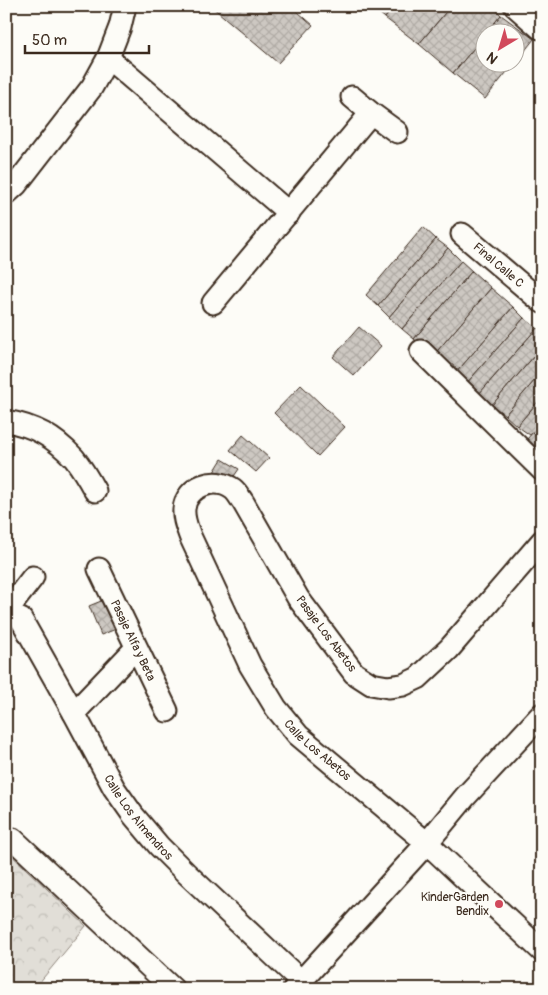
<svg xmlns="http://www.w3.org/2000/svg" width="548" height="995" viewBox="0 0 548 995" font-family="Pangolin,sans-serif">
	<defs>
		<pattern id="park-crowns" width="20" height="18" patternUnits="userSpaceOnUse" patternTransform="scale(1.25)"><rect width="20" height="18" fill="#e1ded7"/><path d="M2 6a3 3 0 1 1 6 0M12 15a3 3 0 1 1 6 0" fill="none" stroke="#c2bfb8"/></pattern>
		<pattern id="building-cross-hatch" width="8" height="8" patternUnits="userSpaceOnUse" patternTransform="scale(1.25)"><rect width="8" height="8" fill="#cdc8c2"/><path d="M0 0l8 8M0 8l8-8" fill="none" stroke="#b1aca6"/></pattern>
	</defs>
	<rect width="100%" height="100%" fill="#fdfcf7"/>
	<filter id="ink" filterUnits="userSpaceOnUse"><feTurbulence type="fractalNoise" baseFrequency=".02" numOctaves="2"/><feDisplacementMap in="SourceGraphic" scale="10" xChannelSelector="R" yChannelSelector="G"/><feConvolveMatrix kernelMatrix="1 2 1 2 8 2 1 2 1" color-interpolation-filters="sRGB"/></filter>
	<g filter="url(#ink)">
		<polygon fill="url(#park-crowns)" stroke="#8e847a" points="6,850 86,926 34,989 6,989"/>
		<g fill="url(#building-cross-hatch)" stroke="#3b2a1e">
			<polygon points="211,6 291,6 313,25 278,63"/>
			<polygon points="371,6 395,6 385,18"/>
			<polygon points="395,6 451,6 419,44 385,18"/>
			<polygon points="451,6 492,6 501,15 487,32 486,32 486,34 453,73 419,44"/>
			<polygon points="501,15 534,39 516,62 516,32 487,32"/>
			<polygon points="486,34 486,62 515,62 485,99 453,73"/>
			<polygon points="423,227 436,239 378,306 366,295"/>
			<polygon points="436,239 448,248 389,317 378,306"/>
			<polygon points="448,248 461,261 402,329 389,317"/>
			<polygon points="461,261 472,271 414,339 402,329"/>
			<polygon points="472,271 491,288 433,356 414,339"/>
			<polygon points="491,288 513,307 455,374 433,356"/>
			<polygon points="513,307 524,318 466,384 455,374"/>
			<polygon points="524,318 537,328 479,394 466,384"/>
			<polygon points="359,327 381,346 354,376 333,357"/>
			<polygon points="537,328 542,332 542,347 492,405 479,394"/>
			<polygon points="542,347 542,372 505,415 492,405"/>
			<polygon points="542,372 542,397 517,426 505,415"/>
			<polygon points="301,385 345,427 318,456 274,413"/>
			<polygon points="542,397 542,422 530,435 517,426"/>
			<polygon points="542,422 542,454 527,439"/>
			<polygon points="243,435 269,458 256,472 230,450"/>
			<polygon points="222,459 239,469 230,482 214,472"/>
			<polygon points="106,599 116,629 101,635 89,606"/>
		</g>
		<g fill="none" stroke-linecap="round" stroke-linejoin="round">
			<g stroke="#3b2a1e" stroke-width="25">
				<g id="minor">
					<polyline points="515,6 540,28"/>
					<polyline points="108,58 289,213"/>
					<polyline points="352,97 371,113 397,132"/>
					<polyline points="6,194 16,185 92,87 108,58 120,27 125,6"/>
					<path id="s1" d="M 462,234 L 542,302"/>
					<polyline points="213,303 371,113"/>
					<polyline points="421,351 542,470"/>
					<path d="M 6,421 C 35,426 54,437 74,458 C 82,468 89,480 95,491"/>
					<path id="s2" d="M 542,541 L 449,649 L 418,678 L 403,685 L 388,687 L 371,684 L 354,673 L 298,598 L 243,502 C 240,498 237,492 233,489 C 215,476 186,486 184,509 C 183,519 187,527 190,536 L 250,665 L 276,708 L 298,735 L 427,843 L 542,951"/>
					<path id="s3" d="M 99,569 L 167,711"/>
					<polyline points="6,612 33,577"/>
					<path id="s4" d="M 21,619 L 74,713 L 114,788 L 133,815 L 159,846 L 186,873 L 301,981"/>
					<polyline points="74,713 136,648"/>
					<polyline points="13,839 173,989"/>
					<polyline points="294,989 427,843 465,797 542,714"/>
				</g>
			</g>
			<use href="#minor" stroke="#fdfcf7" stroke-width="21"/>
		</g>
	</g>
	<circle fill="#d1495b" stroke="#fdfcf7" stroke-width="2" cx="499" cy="904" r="5"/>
	<g text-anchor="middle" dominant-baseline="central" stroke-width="4" stroke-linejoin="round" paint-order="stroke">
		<g font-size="12" fill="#3b2a1e" stroke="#fdfcf7">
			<text stroke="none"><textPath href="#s1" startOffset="48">Final Calle C</textPath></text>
			<text transform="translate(326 634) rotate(53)">Pasaje Los Abetos</text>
			<text stroke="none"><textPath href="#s3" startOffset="79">Pasaje Alfa y Beta</textPath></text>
			<text stroke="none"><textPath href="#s2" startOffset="818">Calle Los Abetos</textPath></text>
			<text stroke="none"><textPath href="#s4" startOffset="231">Calle Los Almendros</textPath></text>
		</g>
		<g font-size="12" fill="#3b2a1e" stroke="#fdfcf7" text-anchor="end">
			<text x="489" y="897">KinderGarden<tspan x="489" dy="14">Bendix</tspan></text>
		</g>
	</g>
	<rect width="548" height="995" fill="none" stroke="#fdfcf7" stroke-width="25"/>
	<rect x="12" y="12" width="523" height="970" fill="none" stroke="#3b2a1e" stroke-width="2" filter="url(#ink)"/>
	<g transform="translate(500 48) rotate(218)"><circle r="24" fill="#fdfcf7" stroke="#afa8a0"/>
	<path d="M0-4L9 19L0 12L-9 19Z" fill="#d1495b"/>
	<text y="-8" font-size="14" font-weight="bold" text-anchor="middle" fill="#3b2a1e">N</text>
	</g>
	<path d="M25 45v8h124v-8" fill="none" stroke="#3b2a1e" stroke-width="2.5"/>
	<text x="32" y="45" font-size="15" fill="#3b2a1e" stroke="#fdfcf7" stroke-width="4" paint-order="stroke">50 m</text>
</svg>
